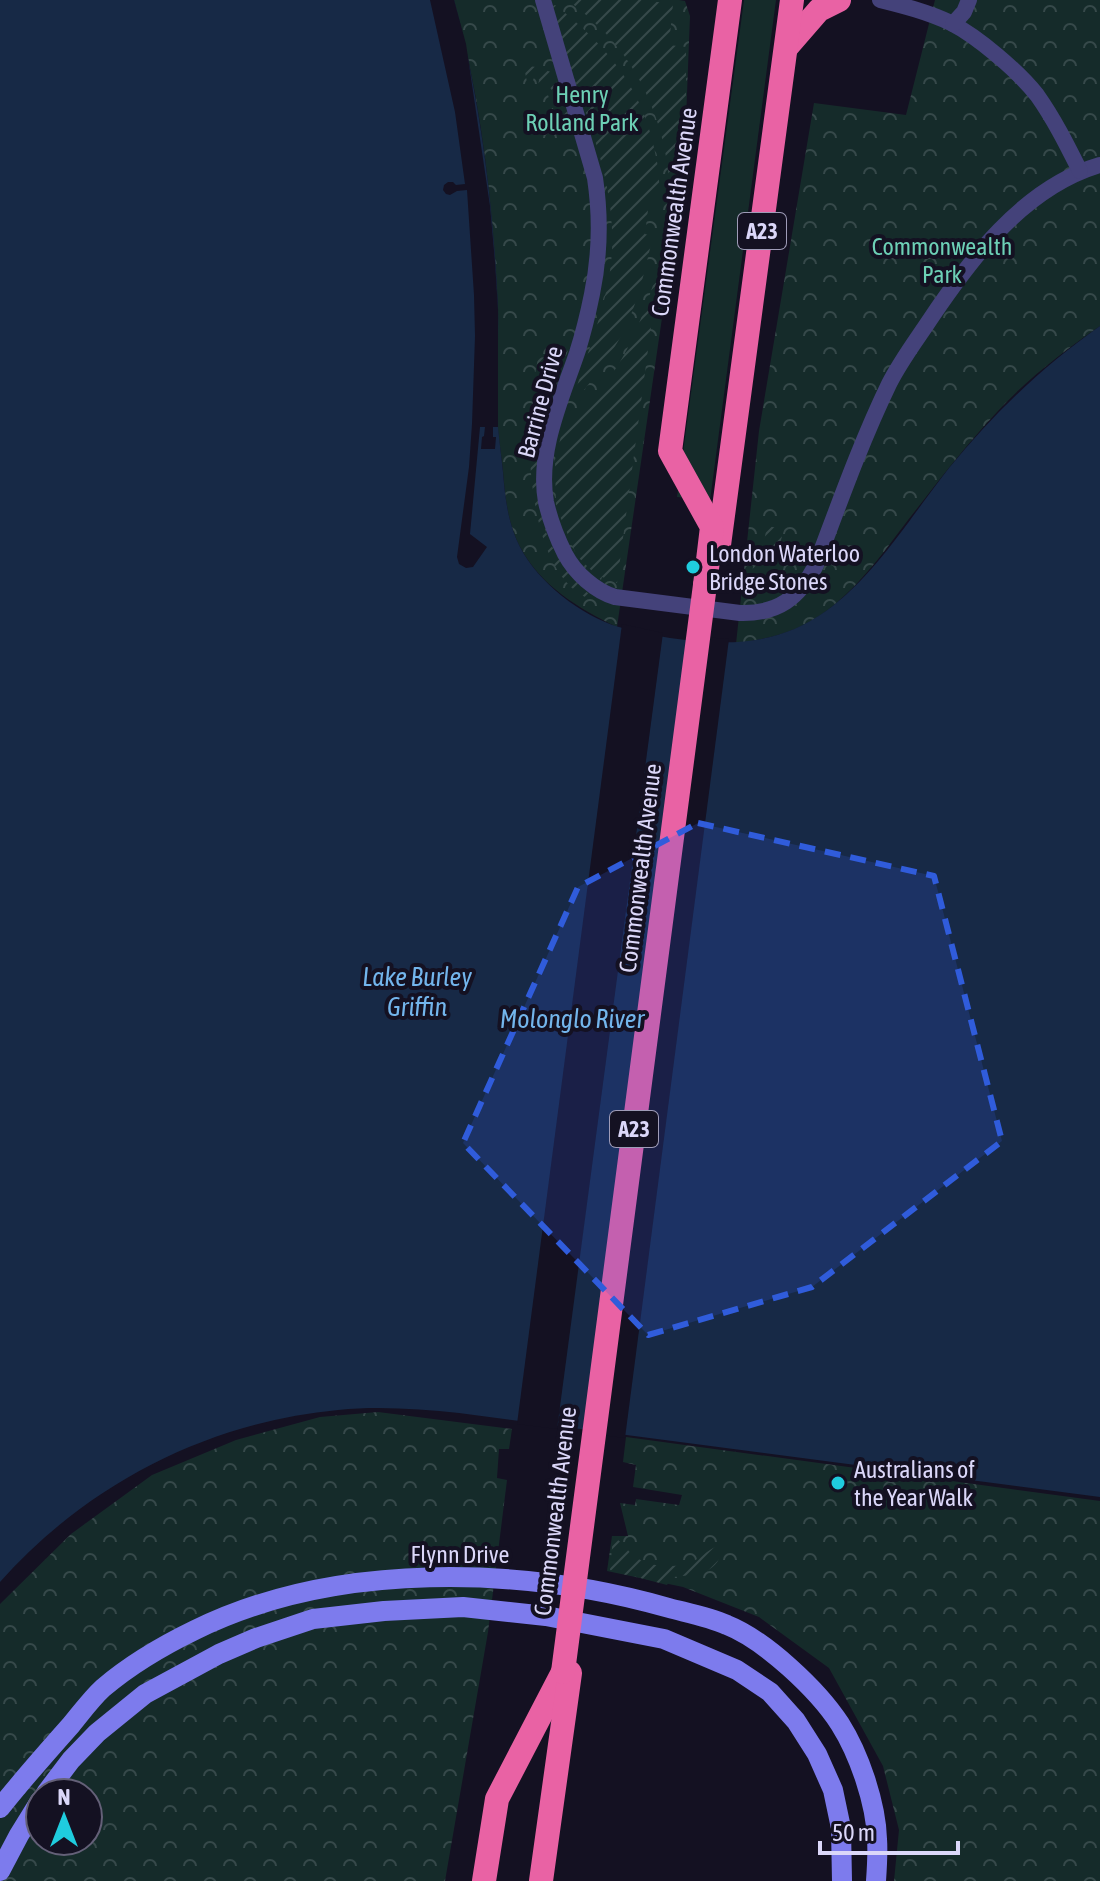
<svg xmlns="http://www.w3.org/2000/svg" width="1100" height="1881" viewBox="0 0 1100 1881" font-family="'Asap Condensed',sans-serif">
	<defs>
		<pattern id="park-crowns" width="20" height="18" patternUnits="userSpaceOnUse" patternTransform="scale(2)"><rect width="20" height="18" fill="#152b2a"/><path d="M2 6a3 3 0 1 1 6 0M12 15a3 3 0 1 1 6 0" fill="none" stroke="#36494a"/></pattern>
		<pattern id="garden-furrows" width="10" height="10" patternUnits="userSpaceOnUse" patternTransform="scale(2)"><rect width="10" height="10" fill="#152b2a"/><path d="M-1 1l2-2M0 10L10 0M9 11l2-2" fill="none" stroke="#36494a"/></pattern>
	</defs>
	<rect width="100%" height="100%" fill="#141122"/>
	<polygon fill="#152b2a" points="744,0 776,0 710,501 677,497"/>
	<g fill="url(#park-crowns)" fill-rule="evenodd">
		<path d="M 454,0 L 679,0 L 685,1 L 690,16 L 685,145 L 679,201 L 617,627 C 578,608 541,586 520,547 C 508,524 505,497 503,471 C 501,453 498,434 497,416 C 495,380 499,343 498,307 C 493,204 481,99 454,0 Z"/>
		<path d="M 935,0 L 1100,0 L 1100,326 C 1064,351 1027,379 997,412 C 965,446 937,483 908,520 C 877,561 844,608 795,629 C 776,637 756,640 736,644 L 759,431 L 814,103 L 906,115 Z"/>
		<path d="M 378,1412 L 512,1429 L 509,1449 L 499,1449 L 497,1478 L 507,1480 L 488,1632 L 445,1881 L 0,1881 L 0,1604 L 71,1534 L 152,1475 L 236,1440 L 320,1417 ZM 40,1793 L 88,1793 L 88,1841 L 40,1841 Z"/>
		<polygon points="626,1437 1100,1501 1100,1881 894,1881 899,1830 883,1766 829,1668 759,1617 683,1587 607,1571 612,1536 628,1536 620,1503 635,1505 636,1499 679,1505 682,1495 633,1487 636,1465 623,1462"/>
	</g>
	<g fill="url(#garden-furrows)">
		<path d="M 566,0 L 642,0 L 673,4 L 669,45 L 686,47 L 686,98 L 678,198 L 670,196 C 669,134 643,66 595,23 C 586,15 577,6 566,0 Z"/>
		<path d="M 555,5 C 608,46 644,90 656,157 C 659,169 659,182 660,195 L 650,194 L 645,234 L 653,236 C 646,265 640,294 628,322 C 615,351 595,376 575,402 L 573,399 C 586,356 606,308 611,263 C 619,189 588,122 566,54 C 560,38 557,22 553,6 Z"/>
		<polygon points="521,65 536,67 554,73 570,119 549,120 552,108 555,108 555,103 550,101 548,95 553,92 549,86 543,90 538,86 539,80 534,78 532,82 527,82 525,72"/>
		<path d="M 659,267 L 617,583 L 602,577 L 601,580 L 577,556 L 556,507 L 555,460 L 564,424 L 572,420 C 585,406 599,392 610,377 C 633,346 647,304 659,267 Z"/>
		<polygon points="570,344 554,394 545,402 530,401 538,358 553,356"/>
		<path d="M 529,411 L 545,412 L 546,416 C 528,484 535,547 590,595 L 585,597 C 532,569 528,464 529,411 Z"/>
		<path d="M 767,526 L 784,529 C 778,549 776,573 752,576 L 754,557 L 761,557 Z"/>
		<path d="M 613,1537 C 623,1541 627,1552 637,1558 C 655,1569 680,1569 699,1558 C 706,1553 712,1547 721,1545 C 723,1574 694,1575 672,1577 L 667,1585 L 610,1570 Z"/>
	</g>
	<path fill="#172946" d="M 0,0 L 454,0 C 480,97 494,208 498,309 C 499,344 496,379 497,413 C 498,433 501,452 503,472 C 505,497 508,524 520,547 C 538,582 581,616 619,627 C 635,632 653,635 670,638 C 727,646 777,646 826,611 C 876,575 911,516 949,468 C 993,414 1043,366 1100,326 L 1100,1497 L 459,1413 C 419,1409 379,1406 338,1410 C 208,1422 87,1484 0,1582 Z"/>
	<g fill="#141122">
		<polygon points="430,0 454,0 466,44 490,206 495,262 498,310 498,427 493,427 493,437 496,437 495,449 481,449 482,437 484,436 485,427 480,427 470,534 487,547 473,567 466,568 459,564 457,557 469,467 472,424 475,336 474,295 467,190 457,191 450,195 446,194 443,190 444,185 448,182 453,182 456,185 465,184 455,112"/>
		<polygon points="622,624 663,633 557,1429 517,1424"/>
		<polygon points="691,636 729,639 625,1438 585,1433"/>
	</g>
	<g fill="none" stroke-linecap="round" stroke-linejoin="round">
		<g stroke="#44427a" stroke-width="16">
			<path d="M 543,0 L 595,178 C 601,218 600,255 592,294 C 588,314 583,334 577,353 C 561,400 537,452 546,502 C 550,520 557,538 565,554 C 575,573 595,591 615,597 L 740,613 C 778,614 799,598 816,565 C 839,504 861,442 889,384 C 899,364 912,346 925,327 C 968,262 1022,188 1100,165"/>
			<path d="M 880,0 C 904,6 928,12 951,23 C 978,37 1018,71 1037,95 C 1054,119 1067,145 1080,171"/>
			<polyline points="953,24 964,12 969,0"/>
		</g>
		<g stroke="#7d7bed" stroke-width="20">
			<polyline points="46,1793 71,1760 97,1733 145,1694 219,1654 256,1638 313,1619 384,1611 463,1607 546,1616 664,1639 737,1670 770,1692 796,1721 817,1754 833,1790 841,1828 842,1881"/>
			<path d="M 0,1808 C 23,1779 47,1752 71,1725 C 81,1713 91,1699 103,1688 C 130,1665 162,1646 195,1630 C 335,1561 522,1566 669,1608 C 688,1613 709,1617 727,1625 C 765,1640 818,1690 840,1724 C 859,1754 876,1803 877,1839 C 878,1853 877,1867 876,1881"/>
			<polyline points="0,1871 19,1835 40,1801"/>
		</g>
		<g stroke="#e962a4" stroke-width="24">
			<polyline points="786,48 819,10 839,0"/>
			<polyline points="719,545 792,0"/>
			<polyline points="705,585 712,527 670,451 730,0"/>
			<polyline points="484,1881 497,1799 563,1672"/>
			<polyline points="541,1881 570,1673"/>
		</g>
		<polyline stroke="#e962a4" stroke-width="24" points="563,1672 705,585"/>
	</g>
	<path fill="#305cdb" fill-opacity="0.2" stroke="#305cdb" stroke-width="6" stroke-dasharray="16 10" stroke-linejoin="round" d="M 698,823 L 934,876 L 1002,1141 L 812,1287 L 648,1335 L 463,1143 L 578,887 Z"/>
	<g fill="#1fccde" stroke="#141122" stroke-width="3">
		<circle cx="693" cy="567" r="8"/>
		<circle cx="838" cy="1483" r="8"/>
	</g>
	<g text-anchor="middle" dominant-baseline="central" stroke-width="8" stroke-linejoin="round" paint-order="stroke">
		<g fill="#141122" stroke="#9f9cb8" stroke-width="2">
			<rect x="738" y="213" width="48" height="36" rx="6"/>
			<rect x="610" y="1111" width="48" height="36" rx="6"/>
		</g>
		<g font-size="22" font-weight="bold" fill="#dbd7f9">
			<text x="762" y="231">A23</text>
			<text x="634" y="1129">A23</text>
		</g>
		<g font-size="24" fill="#6dd0b6" stroke="#141122">
			<text x="582" y="94">Henry<tspan x="582" dy="28">Rolland Park</tspan></text>
			<text x="942" y="246">Commonwealth<tspan x="942" dy="28">Park</tspan></text>
		</g>
		<g font-size="24" fill="#dbd7f9" stroke="#141122">
			<text transform="translate(674 212) rotate(-82)">Commonwealth Avenue</text>
			<text transform="translate(540 402) rotate(-75)">Barrine Drive</text>
			<text transform="translate(640 868) rotate(-83)">Commonwealth Avenue</text>
			<text transform="translate(555 1511) rotate(-83)">Commonwealth Avenue</text>
			<text x="460" y="1554">Flynn Drive</text>
		</g>
		<g font-size="24" fill="#dbd7f9" stroke="#141122" text-anchor="start">
			<text x="709" y="553">London Waterloo<tspan x="709" dy="28">Bridge Stones</tspan></text>
			<text x="854" y="1469">Australians of<tspan x="854" dy="28">the Year Walk</tspan></text>
		</g>
		<g font-size="26" font-style="italic" fill="#73b5ec" stroke="#141122">
			<text x="417" y="977">Lake Burley<tspan x="417" dy="30">Griffin</tspan></text>
			<text x="572" y="1019">Molonglo River</text>
		</g>
	</g>
	<g transform="translate(64 1817)"><circle r="38" fill="#141122" stroke="#646078" stroke-width="2"/>
	<path d="M0-6L14 30L0 20L-14 30Z" fill="#1fccde"/>
	<text y="-12" font-size="22" font-weight="bold" text-anchor="middle" fill="#dbd7f9">N</text>
	</g>
	<path d="M820 1841v12h138v-12" fill="none" stroke="#dbd7f9" stroke-width="4"/>
	<text x="832" y="1841" font-size="24" fill="#dbd7f9" stroke="#141122" stroke-width="6" paint-order="stroke">50 m</text>
</svg>
